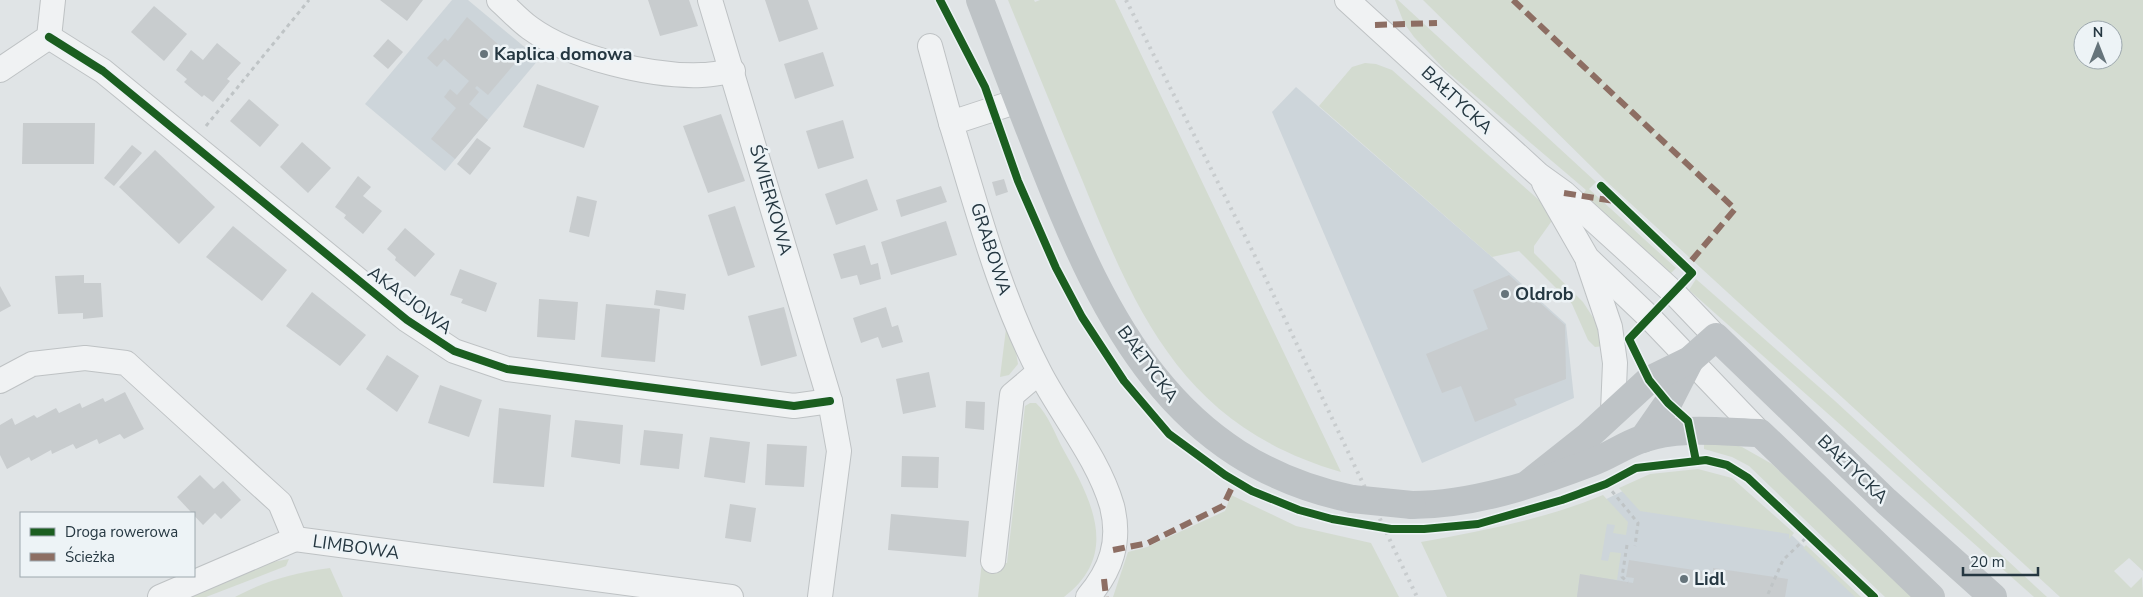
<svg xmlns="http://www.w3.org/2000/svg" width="2143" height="597" viewBox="0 0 2143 597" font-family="'Nunito Sans',sans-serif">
	<rect width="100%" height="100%" fill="#e0e4e6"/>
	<g fill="#cdd5da">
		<polygon points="452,0 468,0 539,59 445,171 365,104"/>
		<polygon points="1296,87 1492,257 1566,324 1574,398 1422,463 1272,112"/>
		<polygon points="1631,487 1759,504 1857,597 1575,597 1588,508"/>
	</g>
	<g fill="#d3dbd0" fill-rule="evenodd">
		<path d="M 1008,0 L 1034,0 L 1035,2 L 1040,0 L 1115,0 L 1341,472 C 1186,427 1139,320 1083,182 C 1058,122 1033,61 1008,0 Z"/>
		<polygon points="1395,0 1398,0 1596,182 1589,189 1676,268 1671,273 1583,194 1586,190 1444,69 1414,37 1404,23"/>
		<path d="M 1423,0 L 2143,0 L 2143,571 L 2129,558 L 2114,571 L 2131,588 L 2142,577 L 2143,597 L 2060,597 L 1606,181 ZM 2083,30 L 2113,30 L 2113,60 L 2083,60 Z"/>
		<polygon points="1365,63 1376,64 1392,70 1556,215 1534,246 1534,253 1583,302 1596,322 1604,346 1595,347 1588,340 1572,304 1519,251 1492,257 1319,106 1352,67"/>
		<polygon points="1696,279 1835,401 2047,597 2034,597 1689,290"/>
		<polygon points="1006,329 1016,352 1018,364 1009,375 1000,377"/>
		<path d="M 1030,403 L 1036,403 C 1048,414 1055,434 1063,449 C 1091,499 1121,554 1064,597 L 978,597 L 982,562 L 1007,563 L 1025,406 Z"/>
		<polygon points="1704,440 1720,440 1742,447 1772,464 1915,597 1885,597 1749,466 1732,457 1704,449"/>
		<polygon points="1698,469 1732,478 1794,533 1789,539 1789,534 1640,511 1619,488 1650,474"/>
		<polygon points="1231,495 1296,526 1371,543 1399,597 1113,597 1128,552 1147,547 1225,511"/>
		<path d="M 1603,495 L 1628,522 L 1626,535 L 1613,533 L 1615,525 L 1607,524 L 1601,560 L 1608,561 L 1610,552 L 1621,553 L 1617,580 L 1580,575 L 1577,597 L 1447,597 L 1421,542 C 1483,531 1545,519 1603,495 Z"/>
		<polygon points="1806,545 1861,597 1855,597 1803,548"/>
		<polygon points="289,559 286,566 206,597 183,597 267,563"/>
		<path d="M 330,568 L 343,597 L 235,597 C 267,580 294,573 330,568 Z"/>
	</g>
	<g fill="#c8ccce">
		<polygon points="380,0 423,0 407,21"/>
		<polygon points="648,0 689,0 698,26 660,36"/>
		<polygon points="765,0 808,0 818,29 779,42"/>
		<polygon points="154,6 187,34 164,61 131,32"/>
		<polygon points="467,17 517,61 488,95 477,86 475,88 479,92 469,104 488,120 455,159 431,139 456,108 444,97 450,89 457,95 469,81 444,59 437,67 427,58 445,38 448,41"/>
		<polygon points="388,39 403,52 388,69 373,56"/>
		<polygon points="217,43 241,63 227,79 230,81 213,102 204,95 202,97 184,82 187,79 176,70 191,50 203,60"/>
		<polygon points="823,52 834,86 795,99 784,64"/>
		<polygon points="537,84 599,106 584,148 523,127"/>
		<polygon points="249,99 279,125 260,147 230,121"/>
		<polygon points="721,114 745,181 708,193 683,126"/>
		<polygon points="843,120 854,158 818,169 806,131"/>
		<polygon points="23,123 95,123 94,164 22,164"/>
		<polygon points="477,138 491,148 470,175 457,164"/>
		<polygon points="302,142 331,168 308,193 280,167"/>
		<polygon points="132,145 142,153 114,186 104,178"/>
		<polygon points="155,150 215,207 179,244 119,187"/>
		<polygon points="358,176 371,187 363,196 382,211 363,234 344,218 346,215 335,207"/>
		<polygon points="867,179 878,210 836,225 825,194"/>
		<polygon points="1004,179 1008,192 996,196 992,182"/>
		<polygon points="941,186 947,202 901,217 896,200"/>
		<polygon points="577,196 597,201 589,237 569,232"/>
		<polygon points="735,206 755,267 728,276 708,215"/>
		<polygon points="946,221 957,255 891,275 881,242"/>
		<polygon points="233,226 287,270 262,301 206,257"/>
		<polygon points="405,228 435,254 415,277 395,260 396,257 387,249"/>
		<polygon points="865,245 871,265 878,263 881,279 860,285 857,275 841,279 833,254"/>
		<polygon points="460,269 497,283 486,312 461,303 463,299 450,295"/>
		<polygon points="84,275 84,283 101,283 103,317 83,319 83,313 58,314 55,276"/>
		<polygon points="1509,275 1565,325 1566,379 1514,399 1517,405 1475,422 1461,386 1442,393 1426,354 1488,329 1473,290"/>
		<polygon points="0,286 11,306 0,312"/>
		<polygon points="656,290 686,294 684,310 654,305"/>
		<polygon points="312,292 366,335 340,366 286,326"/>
		<polygon points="539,299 578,302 575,340 537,337"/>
		<polygon points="606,304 660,309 655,362 601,357"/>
		<polygon points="784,307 797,356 761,366 748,316"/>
		<polygon points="886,307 892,327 898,325 903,342 882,348 878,337 861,343 853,318"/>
		<polygon points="387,355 419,376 397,412 366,389"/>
		<polygon points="929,372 936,407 903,414 896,379"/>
		<polygon points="440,385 482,400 469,437 428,423"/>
		<polygon points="125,392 144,429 124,439 120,434 99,444 97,439 76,449 73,444 52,454 51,450 31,461 29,457 7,469 0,455 0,425 12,418 15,425 34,415 37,418 56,408 59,413 80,403 82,408 103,398 105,402"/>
		<polygon points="966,401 985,402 984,430 965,428"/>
		<polygon points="499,408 551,415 544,487 493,483"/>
		<polygon points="575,420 623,425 620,464 571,457"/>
		<polygon points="644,430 683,434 679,469 640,465"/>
		<polygon points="710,437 750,442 745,483 704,477"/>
		<polygon points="767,444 807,446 804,487 765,485"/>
		<polygon points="902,456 939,457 938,488 901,487"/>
		<polygon points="200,475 214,489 223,481 241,500 221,519 215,513 203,525 177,497"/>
		<polygon points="730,504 756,508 751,542 725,538"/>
		<polygon points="891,514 969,521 966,557 888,550"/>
		<polygon points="1629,560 1713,573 1713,568 1788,579 1785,597 1577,597 1580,574 1633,583 1634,578 1626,577"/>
	</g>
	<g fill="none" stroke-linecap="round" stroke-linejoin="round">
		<g stroke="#bec2c4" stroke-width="26">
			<g id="minor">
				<path d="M 499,0 C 509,9 519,20 530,28 C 571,58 652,77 702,75 C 713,75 723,72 733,71"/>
				<polyline points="710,0 830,401 839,451 820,597"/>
				<polyline points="1347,0 1539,175 1564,193 1673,292 1716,337"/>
				<polyline points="49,37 103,71 407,320 454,351 507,369 794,406 830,401"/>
				<polyline points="930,46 951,123"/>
				<polyline points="0,70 49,37 53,0"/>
				<path d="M 1018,101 L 951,123 C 977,207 999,295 1040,373 C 1063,417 1098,458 1112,506 C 1121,542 1111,570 1088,597"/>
				<polyline points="1544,183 1587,258 1649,317 1760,433"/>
				<polyline points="1588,262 1610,327 1615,363 1613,411"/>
				<polyline points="0,381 32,364 85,358 126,363 280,503 295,539"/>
				<polyline points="295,539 731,597"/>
				<polyline points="993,561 1012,395 1039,372"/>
				<polyline points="160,597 295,539"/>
			</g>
		</g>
		<g stroke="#bfc4c6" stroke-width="3" stroke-dasharray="4 4" stroke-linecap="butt">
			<polyline points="206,126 309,0"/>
			<polyline points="1607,485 1638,523 1635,546"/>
			<polyline points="1627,545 1622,577 1628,582"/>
			<polyline points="1768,594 1783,560 1808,536"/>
		</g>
		<use href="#minor" stroke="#f0f2f3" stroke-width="24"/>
		<g stroke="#bec3c6" stroke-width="28">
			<path d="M 980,0 C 1001,55 1022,111 1044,166 C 1105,321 1174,462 1352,499"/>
			<polyline points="1643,439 1668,403 1690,360"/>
			<polyline points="1529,483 1587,437 1649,380 1690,360 1716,337 1886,501 1993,597"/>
			<path d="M 1412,505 C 1472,505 1535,484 1590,463 C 1608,457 1624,445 1642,439 C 1679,426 1722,432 1760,433 L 1931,597"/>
		</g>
		<polyline stroke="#c8ccce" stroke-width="4" stroke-dasharray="2.5 5" stroke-linecap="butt" points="1126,0 1254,254 1417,597"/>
		<polyline stroke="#bec3c6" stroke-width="28" points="1352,499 1412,505"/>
		<g stroke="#8d6e63" stroke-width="6" stroke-dasharray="12 6" stroke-linecap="butt">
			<polyline points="1513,0 1735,209 1686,267"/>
			<polyline points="1375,25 1437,23"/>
			<polyline points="1564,193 1614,201"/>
			<polyline points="1113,550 1148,543 1223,506 1235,481"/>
			<polyline points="1104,579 1106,597"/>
		</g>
		<g stroke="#edf3f6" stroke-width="11">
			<g id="cycleway">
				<polyline points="940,0 985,87 1018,181 1056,268 1082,317 1124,381 1169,434 1225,475 1252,491 1299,510 1332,519 1391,529 1424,529 1478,524 1562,500 1606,484 1636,468 1706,460 1727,465 1748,478 1874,597"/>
				<polyline points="49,37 103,71 407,320 454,351 507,369 794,406 830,401"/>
				<polyline points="1601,186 1692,273 1629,339 1649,380 1668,403 1688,421 1696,461"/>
			</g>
		</g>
		<use href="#cycleway" stroke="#1b5e20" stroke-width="8"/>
	</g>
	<g fill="#66747b" stroke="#edf3f6" stroke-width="2">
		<circle cx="484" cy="54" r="5"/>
		<circle cx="1505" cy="294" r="5"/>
		<circle cx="1684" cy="579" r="5"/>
	</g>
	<g text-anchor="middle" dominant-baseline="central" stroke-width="5" stroke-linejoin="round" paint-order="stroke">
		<g font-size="18" font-weight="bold" fill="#253741" stroke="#edf3f6" text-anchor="start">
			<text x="494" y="54">Kaplica domowa</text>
			<text x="1515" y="294">Oldrob</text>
			<text x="1694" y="579">Lidl</text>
		</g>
		<g font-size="18" fill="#253741" stroke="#edf3f6">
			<text transform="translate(1457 100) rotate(43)">BAŁTYCKA</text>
			<text transform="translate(771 200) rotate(74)">ŚWIERKOWA</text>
			<text transform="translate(991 249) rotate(72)">GRABOWA</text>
			<text transform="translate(410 300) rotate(37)">AKACJOWA</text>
			<text transform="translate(1148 364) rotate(54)">BAŁTYCKA</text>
			<text transform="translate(1853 469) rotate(44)">BAŁTYCKA</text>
			<text transform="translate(356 547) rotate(8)">LIMBOWA</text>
		</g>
	</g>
	<rect x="20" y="512" width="175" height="65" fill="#edf3f6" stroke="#9da8ae"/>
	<rect x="30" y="528" width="25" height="8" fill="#1b5e20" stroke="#9da8ae"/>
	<text x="65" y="537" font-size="15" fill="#253741">Droga rowerowa</text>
	<rect x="30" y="553" width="25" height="8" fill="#8d6e63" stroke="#9da8ae"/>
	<text x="65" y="562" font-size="15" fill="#253741">Ścieżka</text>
	<g transform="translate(2098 45)"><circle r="24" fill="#edf3f6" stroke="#9da8ae"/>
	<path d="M0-4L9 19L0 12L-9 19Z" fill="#66747b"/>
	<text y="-8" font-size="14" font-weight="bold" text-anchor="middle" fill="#253741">N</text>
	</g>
	<path d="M1963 567v8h75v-8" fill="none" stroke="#253741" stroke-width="2.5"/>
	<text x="1970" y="567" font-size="15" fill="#253741" stroke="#edf3f6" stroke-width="4" paint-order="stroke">20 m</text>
</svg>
